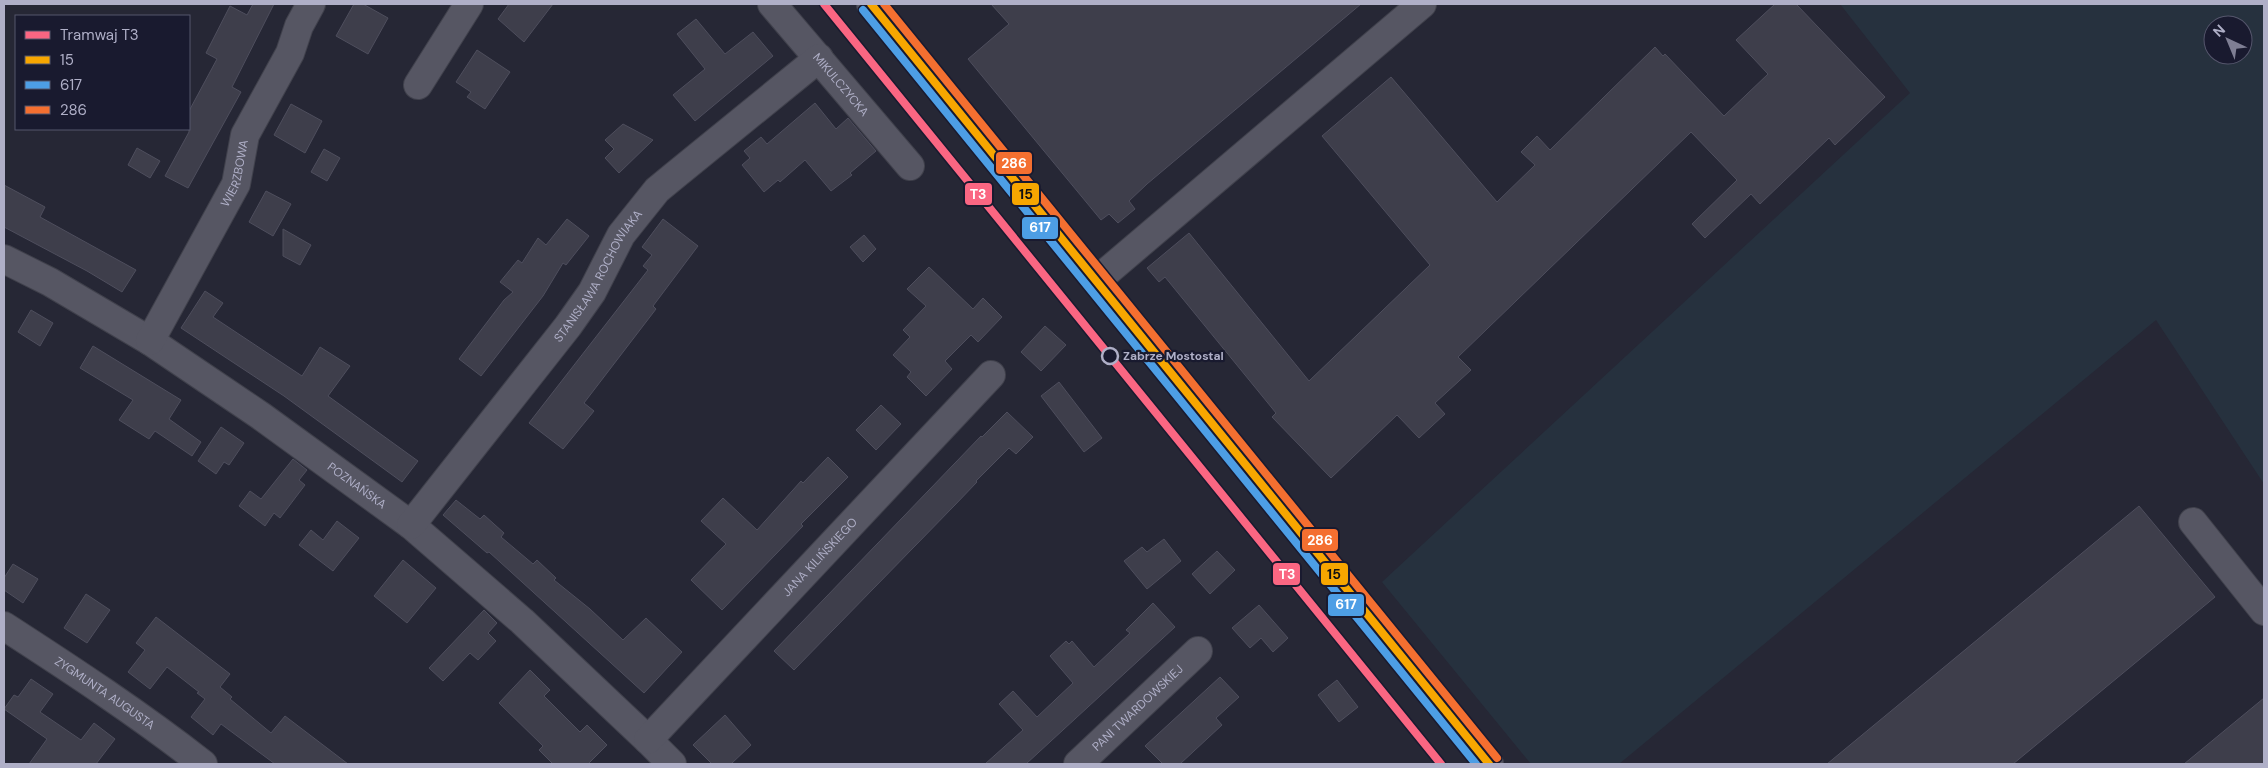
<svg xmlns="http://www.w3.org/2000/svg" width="2268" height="768" viewBox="0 0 2268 768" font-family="'DM Sans',sans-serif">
	<rect width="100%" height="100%" fill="#262735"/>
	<path fill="#26313e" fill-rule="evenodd" d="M 1840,4 L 2264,4 L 2264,484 L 2156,320 L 1619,764 L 1531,764 L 1382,582 L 1910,93 ZM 2213,25 L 2243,25 L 2243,55 L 2213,55 Z"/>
	<g fill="#3e3e4b" stroke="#4e4e5d">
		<polygon points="253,4 274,4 232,87 241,92 188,188 165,176 189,132 189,111 217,59 206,53 230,6 247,15"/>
		<polygon points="354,4 363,4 388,18 368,54 336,36"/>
		<polygon points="509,4 553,4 524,42 498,19"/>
		<polygon points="991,4 1361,4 1147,184 1129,201 1135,209 1118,223 1109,214 1101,220 968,59 1009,24"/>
		<polygon points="1775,4 1796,4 1885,97 1835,145 1829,138 1760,204 1751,194 1705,238 1692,224 1737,180 1691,132 1458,357 1471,370 1435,403 1445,414 1419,438 1397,415 1331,478 1272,417 1276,413 1165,277 1159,282 1147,268 1189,233 1309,381 1430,265 1322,136 1391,77 1497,202 1535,165 1521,152 1537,136 1550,150 1655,47 1663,56 1665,54 1724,116 1768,74 1736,40"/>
		<polygon points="696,19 725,54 753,32 773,56 695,121 673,95 705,69 677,34"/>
		<polygon points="477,50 510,72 485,109 467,97 471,92 456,82"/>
		<polygon points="815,103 836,129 848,118 876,151 850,173 852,175 831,191 805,160 780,182 778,180 764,192 742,165 750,158 744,151 761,137 767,144"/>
		<polygon points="291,104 322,121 305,153 274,135"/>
		<polygon points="623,124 653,140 619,173 605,158 614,149 605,140"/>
		<polygon points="137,148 160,161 150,178 128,165"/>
		<polygon points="324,149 340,158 327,181 311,172"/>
		<polygon points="4,185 45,207 40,217 136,270 122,292 87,271 4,227"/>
		<polygon points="266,191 291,204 273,236 249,222"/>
		<polygon points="567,219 589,236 566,265 563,263 543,296 481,376 459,359 504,300 513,292 500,282 518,260 522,263 538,238 546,245"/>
		<polygon points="663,219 698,246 653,306 656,309 584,403 594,411 563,449 529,423 648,270 643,266 652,255 642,247"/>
		<polygon points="283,229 311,245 300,265 283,256"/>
		<polygon points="864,235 876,249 863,262 850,247"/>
		<polygon points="929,267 973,309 983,298 1002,317 978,342 971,335 945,361 952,369 926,396 907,377 911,372 893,355 910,337 903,330 926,306 907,289"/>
		<polygon points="205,291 223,303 213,317 302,376 320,347 350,366 328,396 418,461 402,482 284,396 181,328"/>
		<polygon points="31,310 53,323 40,346 18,332"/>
		<polygon points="1045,326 1066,345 1041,371 1021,352"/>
		<polygon points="93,346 181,400 169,419 201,442 192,456 155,431 149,439 119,420 133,400 80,368"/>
		<polygon points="1059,382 1102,438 1084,452 1041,396"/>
		<polygon points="881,405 901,424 876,450 856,430"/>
		<polygon points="1007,412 1033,437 1016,454 1009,448 976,481 977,482 954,506 794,670 774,651 981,436 982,437"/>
		<polygon points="221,427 244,443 229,465 224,462 216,474 198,461"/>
		<polygon points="828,457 848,477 801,524 803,526 722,610 691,580 726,544 701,521 723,498 757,530 801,481 803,483"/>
		<polygon points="293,459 307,470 299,480 305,485 280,518 274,513 265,526 239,506 250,491 261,499"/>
		<polygon points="456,500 480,519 484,515 504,533 501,537 533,564 537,560 556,578 554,580 590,609 623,640 646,618 682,652 644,693 489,552 487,553 443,515"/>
		<polygon points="2139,506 2215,597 2013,764 1827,764"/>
		<polygon points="337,521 359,538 333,571 299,545 311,530 323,540"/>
		<polygon points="1164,539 1181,561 1147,589 1124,561 1142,547 1147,552"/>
		<polygon points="1217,551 1235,570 1210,594 1192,574"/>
		<polygon points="403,560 436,588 407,623 374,596"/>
		<polygon points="13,564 38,579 23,603 4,590 4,578"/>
		<polygon points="86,594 110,610 87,643 64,628"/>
		<polygon points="1153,603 1175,627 1026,764 985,764 1023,730 999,704 1013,691 1037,717 1073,683 1050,656 1066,641 1069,644 1072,641 1094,667 1130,633 1126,630"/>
		<polygon points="1259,605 1288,638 1273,652 1261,638 1250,648 1232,628"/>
		<polygon points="484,610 497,623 488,633 496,641 478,660 470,653 443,681 429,668"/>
		<polygon points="156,617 230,674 220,687 232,697 230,699 271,733 285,716 348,764 275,764 221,724 213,735 191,717 205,699 197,693 199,692 167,667 150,689 128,672 145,650 136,643"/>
		<polygon points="530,670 550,690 544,696 580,732 587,725 607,745 588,764 553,764 539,750 543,746 499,703"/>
		<polygon points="1220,677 1239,697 1216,718 1222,725 1180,764 1163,764 1145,746"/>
		<polygon points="31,679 53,694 40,712 81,740 94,723 115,739 96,764 29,764 47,739 4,709 14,695 18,697"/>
		<polygon points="1337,680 1358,707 1339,722 1318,695"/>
		<polygon points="2264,698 2264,764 2184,764"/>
		<polygon points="725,715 751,745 731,764 712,764 693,745"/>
	</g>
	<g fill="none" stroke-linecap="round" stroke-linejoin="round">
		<g stroke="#40414c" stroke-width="30">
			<g id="minor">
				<path id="s1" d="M 772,4 L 910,166"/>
				<polyline points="418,85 469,4"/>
				<path id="s2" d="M 4,259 L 50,282 L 150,341 L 261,416 L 411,525 L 522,621 L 648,740 L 672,764"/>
				<polyline points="1096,281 1422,4"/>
				<path id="s3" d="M 150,341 L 236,184 L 245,135 L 290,53 L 299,26 L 311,4"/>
				<polyline points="2193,522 2264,611"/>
				<path id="s4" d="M 411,525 L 568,326 L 592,292 L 621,235 L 657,190 L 674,176 L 819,58"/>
				<path id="s5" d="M 4,626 C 72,670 139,714 203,764"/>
				<path id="s6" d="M 648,740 L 991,375"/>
				<path id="s7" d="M 1078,764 L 1198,651"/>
			</g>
		</g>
		<g stroke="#434452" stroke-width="30">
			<polyline id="major" points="871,4 1489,764"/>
		</g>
		<use href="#minor" stroke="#565663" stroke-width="28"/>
		<use href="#major" stroke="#595965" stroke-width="28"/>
		<g stroke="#191a2f" stroke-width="11">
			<polyline id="bus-1" points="871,4 1489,764"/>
		</g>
		<g stroke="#191a2f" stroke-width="11">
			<polyline id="bus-2" points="863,10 1476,764"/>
		</g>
		<g stroke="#191a2f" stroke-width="11">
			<polyline id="bus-3" points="884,4 1497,758"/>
		</g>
		<use href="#bus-1" stroke="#f7a600" stroke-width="8"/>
		<use href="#bus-2" stroke="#4d9ee5" stroke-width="8"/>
		<use href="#bus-3" stroke="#f46f30" stroke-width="8"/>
		<g stroke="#191a2f" stroke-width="11">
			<polyline id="tram-1" points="824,4 1441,764"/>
		</g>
		<use href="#tram-1" stroke="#fa6682" stroke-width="8"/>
	</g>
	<circle fill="#191a2f" stroke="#afafc7" stroke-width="2.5" cx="1110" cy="356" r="8"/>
	<g text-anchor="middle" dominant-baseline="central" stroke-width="4.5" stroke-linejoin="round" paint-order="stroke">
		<g font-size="12" fill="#afafc7" stroke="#191a2f">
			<text stroke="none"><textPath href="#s1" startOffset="106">MIKULCZYCKA</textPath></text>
			<text stroke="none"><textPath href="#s3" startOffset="189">WIERZBOWA</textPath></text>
			<text stroke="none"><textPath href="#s4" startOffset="312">STANISŁAWA ROCHOWIAKA</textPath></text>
			<text stroke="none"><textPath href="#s2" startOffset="420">POZNAŃSKA</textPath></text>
			<text stroke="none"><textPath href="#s6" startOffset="251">JANA KILIŃSKIEGO</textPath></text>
			<text stroke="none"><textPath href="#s5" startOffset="121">ZYGMUNTA AUGUSTA</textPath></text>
			<text stroke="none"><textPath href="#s7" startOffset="82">PANI TWARDOWSKIEJ</textPath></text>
		</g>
		<g font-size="12" font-weight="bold" fill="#afafc7" stroke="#191a2f" text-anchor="start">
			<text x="1123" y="356">Zabrze Mostostal</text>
		</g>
	</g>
	<g stroke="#191a2f" stroke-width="2">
		<rect x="995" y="151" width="38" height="24" rx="5" fill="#f46f30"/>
		<rect x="964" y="182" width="29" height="24" rx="5" fill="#fa6682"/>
		<rect x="1011" y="182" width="29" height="24" rx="5" fill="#f7a600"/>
		<rect x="1021" y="216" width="38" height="24" rx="5" fill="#4d9ee5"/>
		<rect x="1301" y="528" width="38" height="24" rx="5" fill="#f46f30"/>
		<rect x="1272" y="562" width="29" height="24" rx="5" fill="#fa6682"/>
		<rect x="1320" y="562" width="29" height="24" rx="5" fill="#f7a600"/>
		<rect x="1327" y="593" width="38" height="24" rx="5" fill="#4d9ee5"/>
	</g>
	<g font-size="14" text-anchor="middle" font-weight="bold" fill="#fff">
		<text x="1014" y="168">286</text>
		<text x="978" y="199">T3</text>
		<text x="1040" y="232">617</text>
		<text x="1320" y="545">286</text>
		<text x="1287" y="579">T3</text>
		<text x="1346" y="609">617</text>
	</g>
	<g font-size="14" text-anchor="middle" font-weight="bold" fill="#111">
		<text x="1026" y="199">15</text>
		<text x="1334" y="579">15</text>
	</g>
	<rect width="2268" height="768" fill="none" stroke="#afafc7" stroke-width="10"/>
	<rect x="15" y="15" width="175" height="115" fill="#191a2f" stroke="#55566c"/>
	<rect x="25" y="31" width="25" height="8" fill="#fa6682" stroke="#55566c"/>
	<text x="60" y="40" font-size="15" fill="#afafc7">Tramwaj T3</text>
	<rect x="25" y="56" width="25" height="8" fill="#f7a600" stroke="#55566c"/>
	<text x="60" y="65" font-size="15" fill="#afafc7">15</text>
	<rect x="25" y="81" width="25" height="8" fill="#4d9ee5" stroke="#55566c"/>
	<text x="60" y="90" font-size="15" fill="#afafc7">617</text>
	<rect x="25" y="106" width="25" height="8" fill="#f46f30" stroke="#55566c"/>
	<text x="60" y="115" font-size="15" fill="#afafc7">286</text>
	<g transform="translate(2228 40) rotate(316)"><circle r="24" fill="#191a2f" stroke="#55566c"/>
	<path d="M0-4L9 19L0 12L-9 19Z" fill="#7f7f94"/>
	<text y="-8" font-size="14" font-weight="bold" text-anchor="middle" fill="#afafc7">N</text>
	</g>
</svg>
